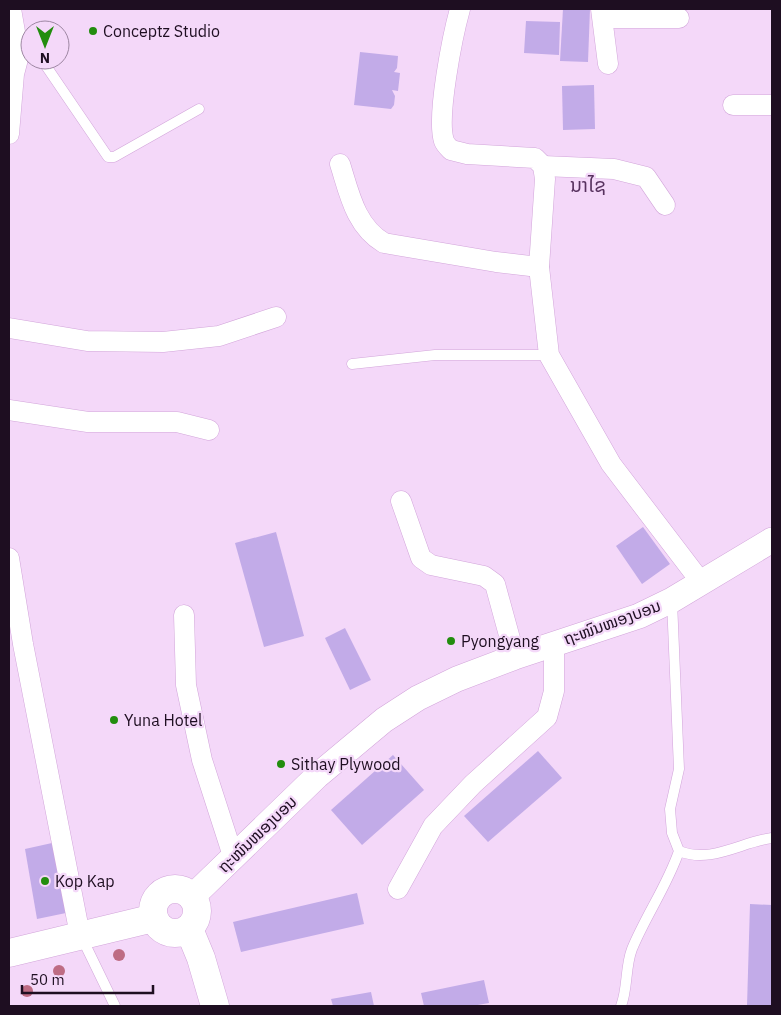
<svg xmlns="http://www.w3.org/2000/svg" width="781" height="1015" viewBox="0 0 781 1015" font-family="'IBM Plex Sans','Noto Sans Lao',sans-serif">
	<rect width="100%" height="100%" fill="#f4d8f9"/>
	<g fill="#c2abe8">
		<polygon points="563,9 590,9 588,62 560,61"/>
		<polygon points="526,21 560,22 559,55 524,53"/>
		<polygon points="360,52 398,56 397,68 394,72 400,73 398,91 392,90 395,96 394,105 391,109 354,105"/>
		<polygon points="594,85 595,129 563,130 562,86"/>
		<polygon points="643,527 670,564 642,584 616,546"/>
		<polygon points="276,532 304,636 264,647 235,543"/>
		<polygon points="345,628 371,680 350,690 325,638"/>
		<polygon points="538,751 562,778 488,842 464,816"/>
		<polygon points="393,755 424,790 362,845 331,810"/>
		<polygon points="52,843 66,913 37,919 25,849"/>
		<polygon points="357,893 364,924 241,952 233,922"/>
		<polygon points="750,904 772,905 772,1006 747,1006"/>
		<polygon points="484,980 489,1003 472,1006 424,1006 421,993"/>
		<polygon points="371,992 374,1006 333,1006 331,999"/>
	</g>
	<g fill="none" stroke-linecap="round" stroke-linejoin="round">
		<g stroke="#d2a5da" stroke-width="11">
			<g id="service">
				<polyline points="42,60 108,157 114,157 199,109"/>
				<polyline points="352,364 435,355 549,355"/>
				<path d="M 679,851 C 711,864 741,842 772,838"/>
				<polyline points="81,936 115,1006"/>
				<path d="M 621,1006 C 628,988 625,967 632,949 C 646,915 667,886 679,851 L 672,833 L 670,809 L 679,769 L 672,601"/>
			</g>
		</g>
		<g stroke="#d2a5da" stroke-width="21">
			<g id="minor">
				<path d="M 460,9 C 453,34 436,117 444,141 C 445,144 449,148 451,150 L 467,154 L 535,158 L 543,166 L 545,179 L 539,267 L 549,355 L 611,464 L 701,582"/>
				<polyline points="601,9 608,64"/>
				<polyline points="603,18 679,18"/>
				<polyline points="733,105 772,105"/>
				<polyline points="9,134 14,74 19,55 11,9"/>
				<path d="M 340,164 C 349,192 355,226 384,243 L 496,262 L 539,267"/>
				<polyline points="543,166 614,169 646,177 665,205"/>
				<polyline points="9,328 87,341 163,342 219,336 276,317"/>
				<polyline points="9,410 88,422 177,422 209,430"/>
				<polyline points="401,501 421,558 431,565 484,576 495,584 515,657"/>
				<polyline points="9,558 23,644 80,935"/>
				<polyline points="184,615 186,685 202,760 233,856"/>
				<polyline points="398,889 433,826 473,784 547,717 554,691 554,643"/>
			</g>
		</g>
		<g stroke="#d2a5da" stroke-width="26">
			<polyline id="tertiary" points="192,897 317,776 384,720 418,698 457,679 515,657 639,616 672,600 772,540"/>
		</g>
		<g stroke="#d2a5da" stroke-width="29">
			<g id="secondary">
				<circle cx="175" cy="911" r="22"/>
				<polyline points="189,929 201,958 215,1006"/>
				<polyline points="9,953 154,918"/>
			</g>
		</g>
		<use href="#service" stroke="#fff" stroke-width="10"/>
		<use href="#minor" stroke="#fff" stroke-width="20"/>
		<use href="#tertiary" stroke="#fff" stroke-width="25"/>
		<use href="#secondary" stroke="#fff" stroke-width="28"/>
	</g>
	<g fill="#be6c84">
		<circle cx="119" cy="955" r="6"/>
		<circle cx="59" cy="971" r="6"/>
		<circle cx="27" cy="991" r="6"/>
	</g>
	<g fill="#228d0e" stroke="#f4d8f9" stroke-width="2">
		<circle cx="93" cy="31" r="5"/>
		<circle cx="451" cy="641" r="5"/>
		<circle cx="114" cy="720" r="5"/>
		<circle cx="281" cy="764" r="5"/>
		<circle cx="45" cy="881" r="5"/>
	</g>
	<g text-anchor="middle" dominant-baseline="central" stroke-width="4.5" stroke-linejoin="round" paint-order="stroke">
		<g font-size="16" fill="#1e0e21" stroke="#f4d8f9" text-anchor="start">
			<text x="103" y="31">Conceptz Studio</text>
			<text x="461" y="641">Pyongyang</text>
			<text x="124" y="720">Yuna Hotel</text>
			<text x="291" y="764">Sithay Plywood</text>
			<text x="55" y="881">Kop Kap</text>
		</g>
		<g font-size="16" fill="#1e0e21" stroke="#f4d8f9">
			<text transform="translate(612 622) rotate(-20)">ຖະໜົນໜອງບອນ</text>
			<text transform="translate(257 834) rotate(-44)">ຖະໜົນໜອງບອນ</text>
		</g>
		<g font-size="19" fill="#58325f" stroke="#f4d8f9">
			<text x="588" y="185">ນາໄຊ</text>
		</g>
	</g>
	<rect width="781" height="1015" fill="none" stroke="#1e0e21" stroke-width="20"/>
	<g transform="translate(45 45) rotate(180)"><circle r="24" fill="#f4d8f9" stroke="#9e87a3"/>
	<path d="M0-4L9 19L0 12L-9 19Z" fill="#228d0e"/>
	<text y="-8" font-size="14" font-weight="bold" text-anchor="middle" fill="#1e0e21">N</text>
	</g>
	<path d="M22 985v8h131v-8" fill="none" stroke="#1e0e21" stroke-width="2.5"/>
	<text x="30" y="985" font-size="15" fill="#1e0e21" stroke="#f4d8f9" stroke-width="4" paint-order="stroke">50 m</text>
</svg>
